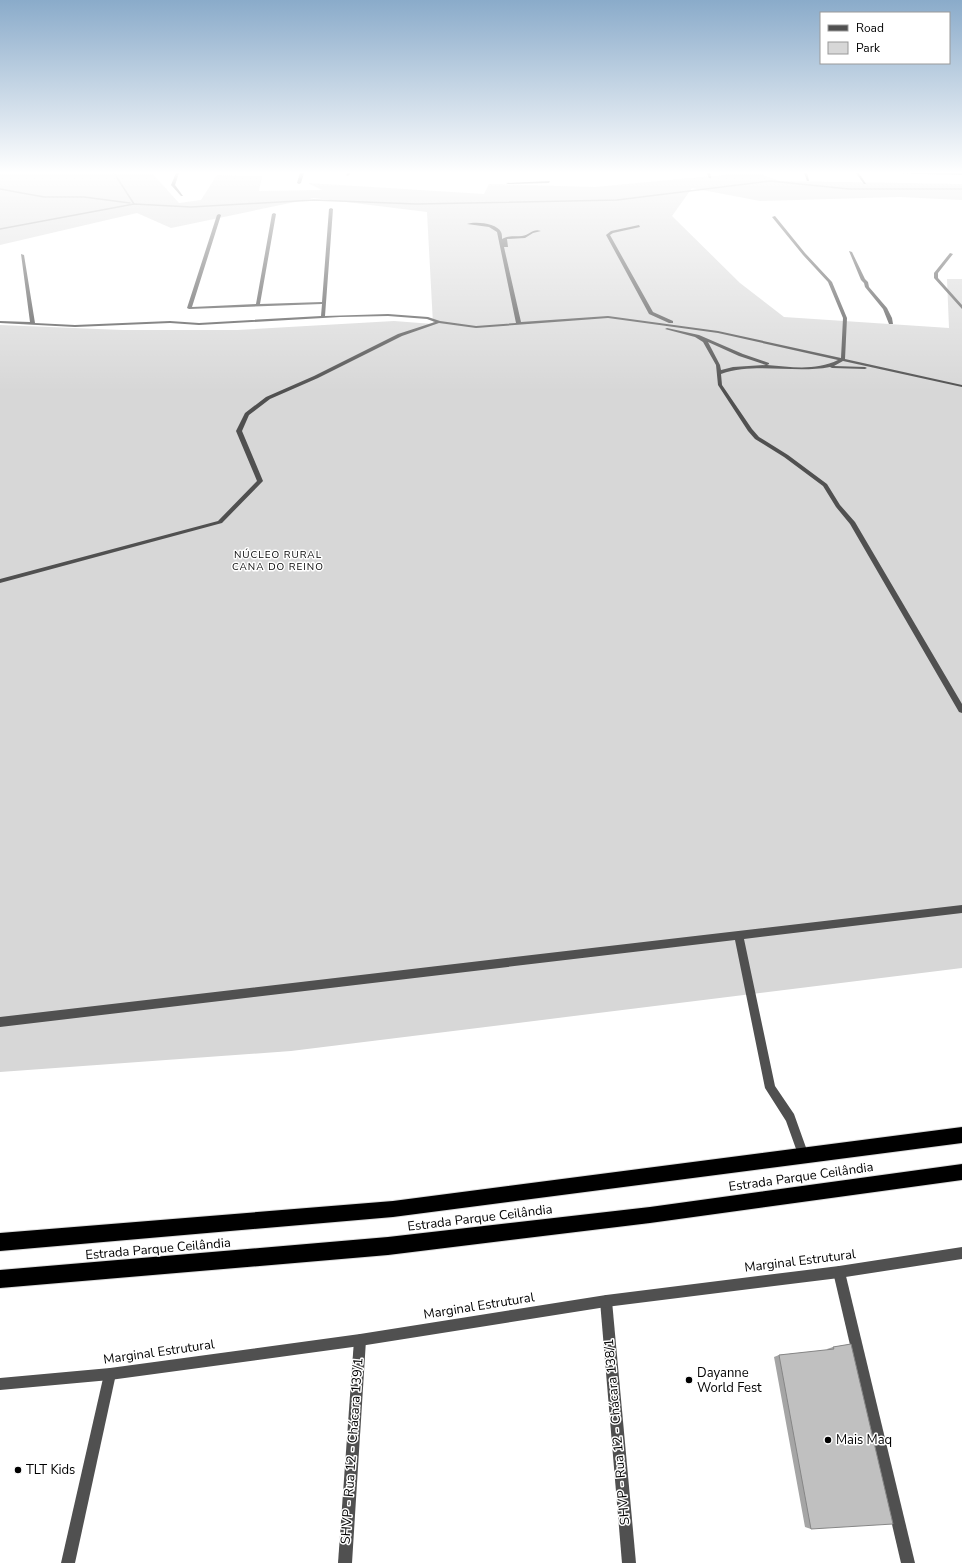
<svg xmlns="http://www.w3.org/2000/svg" width="962" height="1563" viewBox="0 0 962 1563" font-family="'Nunito Sans',sans-serif">
	<rect width="100%" height="100%" fill="#fff"/>
	<polygon fill="#d7d7d7" points="0,173 152,173 179,203 201,200 217,175 262,176 259,191 322,190 308,183 484,194 489,184 595,187 744,173 759,173 779,181 962,184 962,200 899,197 760,201 692,188 672,216 740,283 784,317 949,328 947,279 962,279 962,968 291,1051 0,1072 0,325 123,330 237,330 394,321 433,324 427,212 314,198 171,228 137,213 0,245"/>
	<g fill="none" stroke-linecap="round" stroke-linejoin="round">
		<g stroke="#9e9e9e" stroke-width="1.5">
			<polyline points="114,173 134,204"/>
			<polyline points="0,189 44,197 84,197 130,203"/>
			<polyline points="0,229 134,204 191,207 314,200 416,204 617,200 770,181 849,189 962,189"/>
		</g>
		<g stroke="#dbdbdb" stroke-width="2">
			<g id="motorway">
				<polygon points="962,1127 962,1143 393,1217 0,1251 0,1233 393,1201"/>
				<polygon points="962,1164 962,1180 650,1223 388,1255 0,1288 0,1270 388,1237 650,1207"/>
			</g>
		</g>
		<g fill="#505050" fill-rule="evenodd">
			<polygon points="176,173 179,173 175,185 183,196 181,196 171,185"/>
			<polygon points="300,173 304,173 301,183 299,184 297,183"/>
			<polygon points="348,173 351,173 348,176 346,175"/>
			<polygon points="707,173 710,173 711,178 709,178"/>
			<polygon points="804,173 807,173 809,181 807,181"/>
			<polygon points="856,173 859,173 866,184 864,184"/>
			<polygon points="962,173 962,175 890,173"/>
			<polygon points="550,181 549,183 508,184 506,183"/>
			<path d="M 331,208 L 333,209 L 325,316 L 388,314 L 428,317 L 440,321 L 476,326 L 516,323 L 497,232 L 489,227 L 467,224 C 475,221 497,223 501,232 C 502,234 502,236 502,239 C 509,235 516,237 522,236 C 530,235 533,228 541,231 L 533,233 L 525,238 L 507,239 L 508,247 L 504,247 L 521,322 L 608,316 L 718,331 L 841,358 L 843,318 L 828,282 L 803,255 L 772,217 L 775,216 L 805,253 L 832,282 L 847,318 L 845,359 L 962,385 L 962,387 L 843,361 L 834,366 L 865,367 L 867,368 L 865,369 L 832,368 L 830,367 C 794,374 757,362 721,374 L 722,385 L 752,429 L 759,437 L 788,455 L 827,484 L 840,505 L 855,522 L 962,704 L 962,713 L 959,712 L 850,524 L 836,507 L 823,486 L 784,457 L 755,439 L 748,431 L 718,385 L 716,365 L 703,342 L 695,337 L 665,329 L 667,328 L 699,335 L 743,354 L 769,363 L 769,364 L 767,365 C 791,367 816,371 838,360 L 718,333 L 608,318 L 476,328 L 439,323 L 402,336 L 318,378 L 270,399 L 249,415 L 242,431 L 263,481 L 222,523 L 0,583 L 0,579 L 218,521 L 257,481 L 236,431 L 245,413 L 266,397 L 314,376 L 398,334 L 435,322 L 427,319 L 388,316 L 340,317 L 199,325 L 170,323 L 75,327 L 0,323 L 0,321 L 30,322 L 21,254 L 24,255 L 35,323 L 75,325 L 170,321 L 199,323 L 321,316 L 322,304 L 189,309 L 187,308 L 217,215 L 219,214 L 221,215 L 192,307 L 256,304 L 272,214 L 274,213 L 276,214 L 260,304 L 322,302 L 329,209 ZM 708,342 L 739,356 L 766,365 L 733,367 L 721,370 L 720,365 Z"/>
			<polygon points="639,225 640,227 613,233 610,235 653,312 673,321 673,323 669,323 649,314 606,235 611,231"/>
			<polygon points="849,251 852,252 865,279 868,282 869,287 887,308 892,318 893,324 889,324 883,309 865,287 864,283 861,280"/>
			<polygon points="950,253 953,254 938,273 938,278 962,305 962,309 934,278 934,273"/>
			<polygon points="962,905 962,913 744,939 775,1086 794,1114 809,1156 808,1160 804,1161 800,1160 786,1121 765,1088 735,940 0,1027 0,1017"/>
			<polygon points="839,1266 843,1268 845,1272 915,1563 901,1563 833,1272 835,1268"/>
			<polygon points="606,1295 610,1297 612,1301 636,1563 622,1563 600,1301 602,1297"/>
			<polygon points="360,1334 364,1336 366,1340 352,1563 338,1563 354,1340 356,1336"/>
			<polygon points="110,1368 114,1370 116,1374 75,1563 61,1563 104,1374 106,1370"/>
		</g>
		<polygon fill="#505050" fill-rule="evenodd" points="962,1247 962,1259 839,1278 606,1307 360,1346 110,1380 0,1390 0,1378 110,1368 360,1334 606,1295 839,1266"/>
		<use href="#motorway" fill="#000" fill-rule="evenodd"/>
	</g>
	<polygon fill="#a5a5a5" points="851,1344 811,1529 805,1527 774,1357 779,1355 828,1350 827,1349 833,1347"/>
	<polygon fill="#c0c0c0" stroke="#868686" points="851,1344 893,1524 811,1529 779,1355 834,1349 833,1347"/>
	<linearGradient id="sky" x2="0" y2="1"><stop stop-color="#8aabca"/><stop offset="0.44" stop-color="#fff"/><stop offset="1" stop-color="#fff" stop-opacity="0"/></linearGradient>
	<rect width="962" height="392" fill="url(#sky)"/>
	<g fill="#000" stroke="#fff" stroke-width="1.5">
		<circle cx="689" cy="1380" r="4"/>
		<circle cx="828" cy="1440" r="4"/>
		<circle cx="18" cy="1470" r="4"/>
	</g>
	<g text-anchor="middle" dominant-baseline="central" stroke-width="3" stroke-linejoin="round" paint-order="stroke">
		<g font-size="10" letter-spacing="1" fill="#000" stroke="#fff">
			<text x="278" y="555">NÚCLEO RURAL<tspan x="278" dy="12">CANA DO REINO</tspan></text>
		</g>
		<g font-size="13" fill="#000" stroke="#fff">
			<text transform="translate(801 1177) rotate(-8)">Estrada Parque Ceilândia</text>
			<text transform="translate(480 1218) rotate(-7)">Estrada Parque Ceilândia</text>
			<text transform="translate(158 1249) rotate(-5)">Estrada Parque Ceilândia</text>
			<text transform="translate(800 1261) rotate(-7)">Marginal Estrutural</text>
			<text transform="translate(479 1306) rotate(-9)">Marginal Estrutural</text>
			<text transform="translate(159 1352) rotate(-8)">Marginal Estrutural</text>
			<text transform="translate(617 1432) rotate(-95)">SHVP - Rua 12 - Chácara 138/1</text>
			<text transform="translate(352 1451) rotate(-86)">SHVP - Rua 12 - Chácara 139/1</text>
		</g>
		<g font-size="13" fill="#000" stroke="#fff" text-anchor="start">
			<text x="697" y="1373">Dayanne<tspan x="697" dy="15">World Fest</tspan></text>
			<text x="836" y="1440">Mais Maq</text>
			<text x="26" y="1470">TLT Kids</text>
		</g>
	</g>
	<rect x="820" y="12" width="130" height="52" fill="#ffffff" stroke="#999999"/>
	<rect x="828" y="25" width="20" height="6" fill="#505050" stroke="#999999"/>
	<text x="856" y="32" font-size="12" fill="#000000">Road</text>
	<rect x="828" y="42" width="20" height="12" fill="#d7d7d7" stroke="#999999"/>
	<text x="856" y="52" font-size="12" fill="#000000">Park</text>
</svg>
